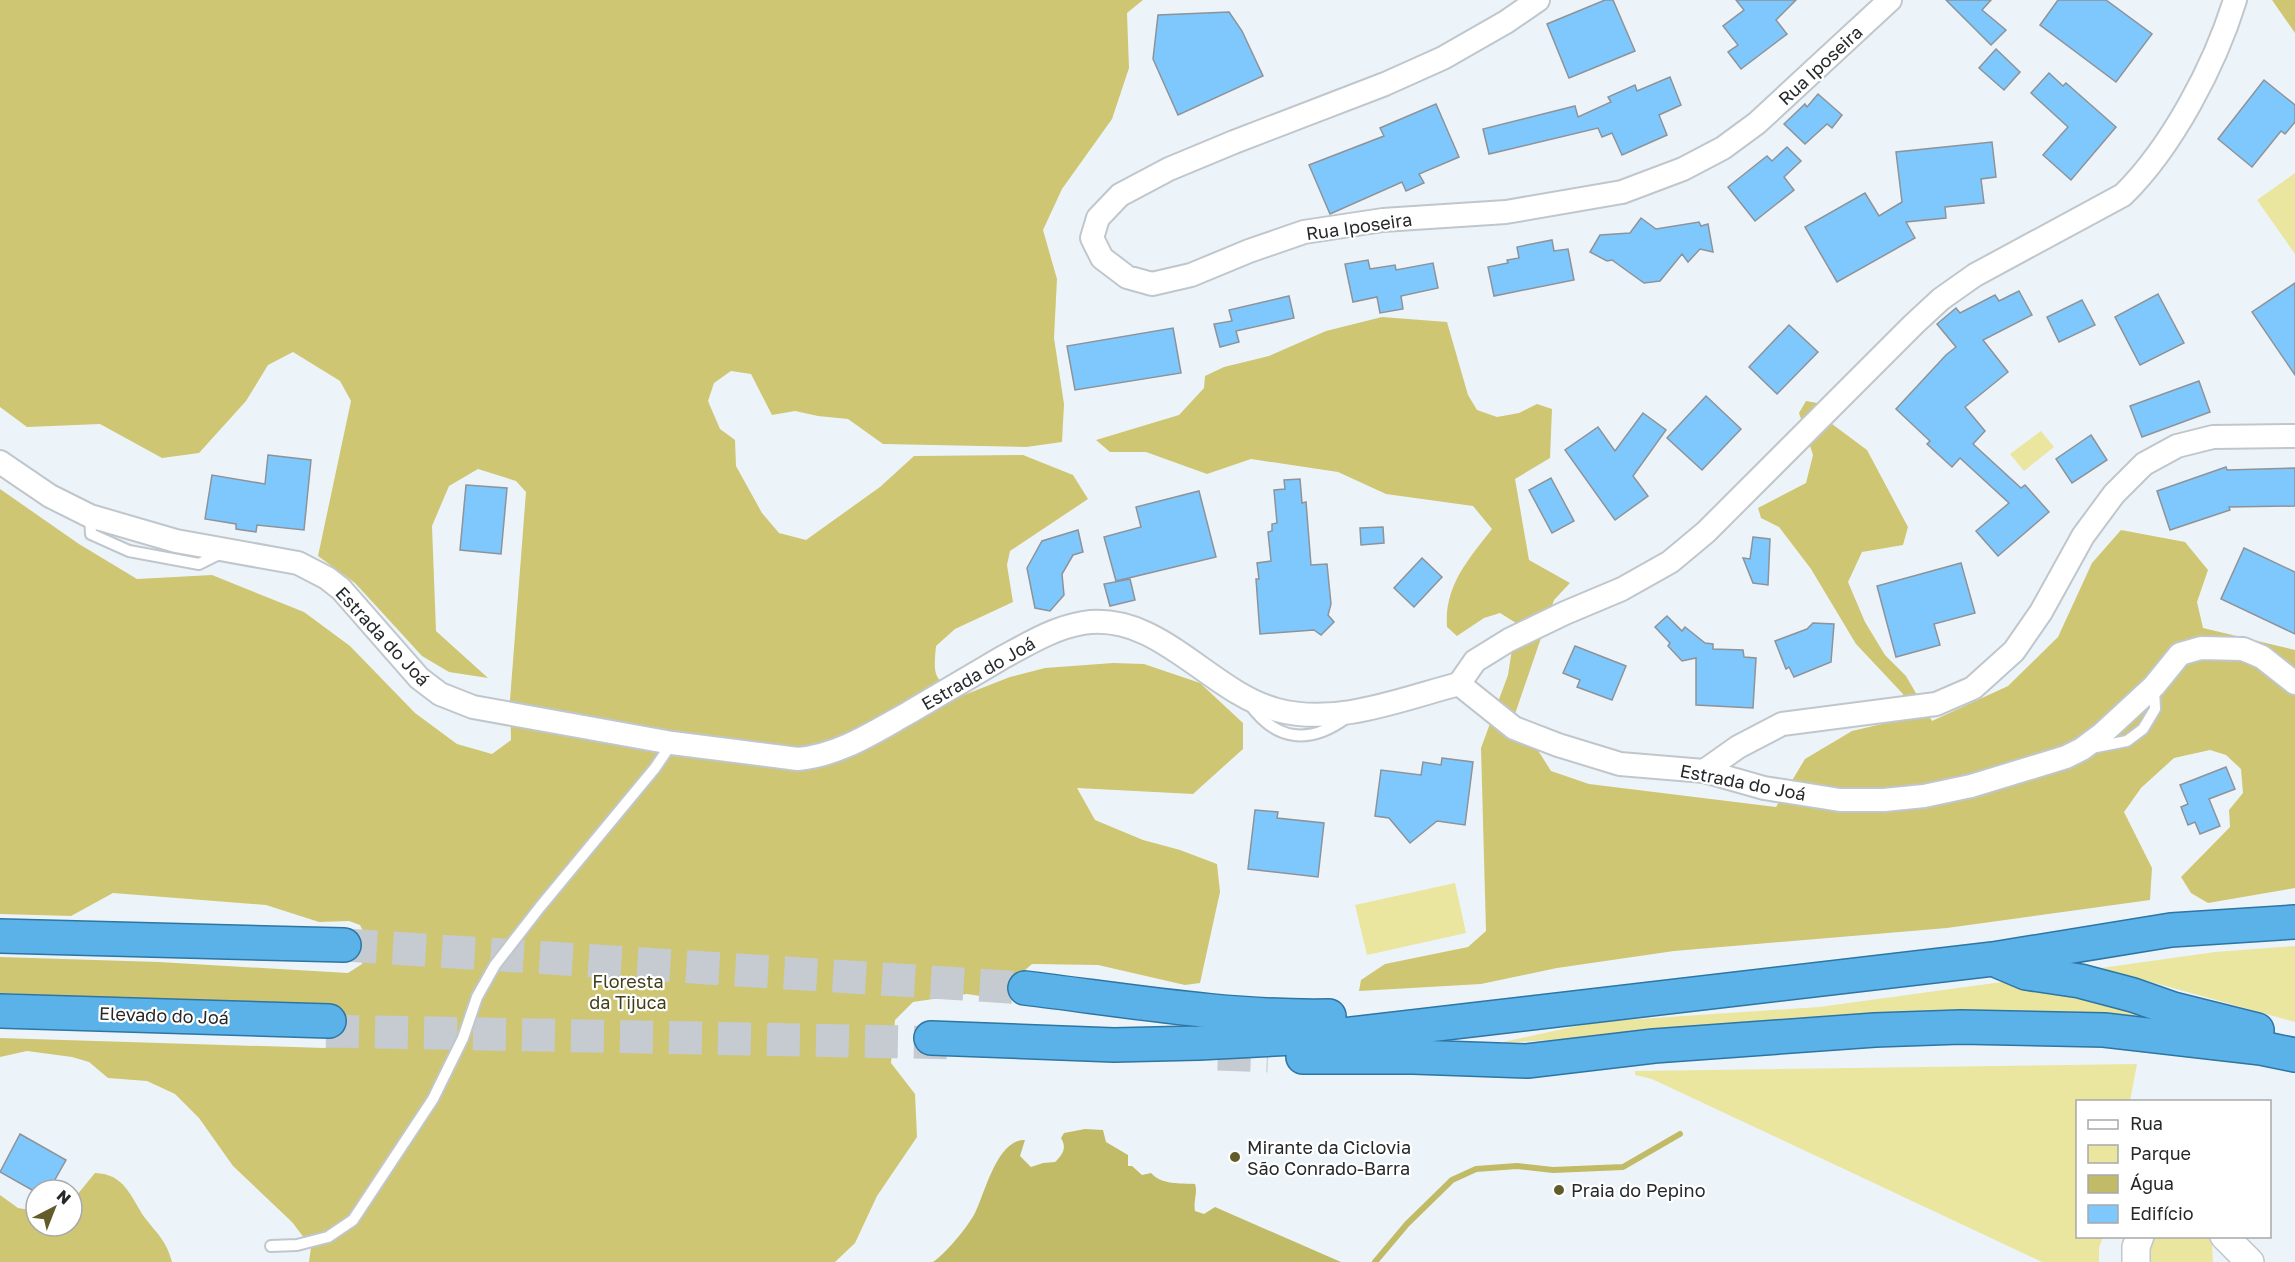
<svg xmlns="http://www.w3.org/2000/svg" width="2295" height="1262" viewBox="0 0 2295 1262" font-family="'Golos Text',sans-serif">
	<rect width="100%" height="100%" fill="#edf4f9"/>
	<g fill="#eae59f">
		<polygon points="2295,173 2295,254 2257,200"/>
		<polygon points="2041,431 2054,447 2024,471 2010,454"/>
		<polygon points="1455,883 1466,933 1367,955 1355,905"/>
		<polygon points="2295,946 2295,1022 2101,968 2215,952"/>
		<polygon points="2002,982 2074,992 2183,1024 1942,1018 1499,1043 1595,1022 1819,1007"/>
		<polygon points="2137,1064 2130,1101 2078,1102 2078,1236 2103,1237 2099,1248 2099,1262 2042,1262 1652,1079 1635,1075 1635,1071"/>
		<polygon points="2208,1236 2212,1244 2213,1262 2146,1262 2151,1237"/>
	</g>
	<g fill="#cec673">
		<path d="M 0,0 L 1143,0 L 1127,13 L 1129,68 L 1112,119 L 1062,189 L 1043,230 L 1057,279 L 1054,338 L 1064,404 L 1062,442 L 1026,447 L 883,444 L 848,419 L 818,416 L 795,411 L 772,415 L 751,374 L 731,371 L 714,383 L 708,401 L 720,429 L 735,440 L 736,466 L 762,513 L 779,533 L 806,540 L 880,487 L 914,456 L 1023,455 L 1073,475 L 1088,499 L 1010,551 L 1007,565 L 1013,602 L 955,629 L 936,646 C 933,678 934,677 959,697 L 1010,677 L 1045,668 L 1113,663 L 1144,664 L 1200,683 L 1243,723 L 1243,749 L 1193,794 L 1077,788 L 1095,820 L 1143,840 L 1180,850 L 1217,864 L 1220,892 L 1200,983 L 1185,985 L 1098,965 L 1032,964 L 993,998 L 967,994 L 913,1002 L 895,1020 L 891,1063 L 915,1094 L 917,1137 L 877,1196 L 855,1243 L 835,1262 L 309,1262 L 311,1247 L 292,1222 L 233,1166 L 199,1118 L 175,1094 L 147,1081 L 108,1078 L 89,1062 L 72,1057 L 27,1051 L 0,1057 L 0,1038 L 325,1048 C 341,1042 342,1029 345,1013 L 340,1008 L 0,993 L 0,957 L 159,962 L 348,973 L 362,964 L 364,933 L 360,925 L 349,921 L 319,922 L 266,905 L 113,893 L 71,916 L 0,914 L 0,489 L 79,544 L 137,579 L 212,575 L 304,612 L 350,646 L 415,713 L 457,744 L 492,754 L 511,740 L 510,700 L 526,492 L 516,481 L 478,469 L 449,486 L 432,526 L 436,631 L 488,678 L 449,672 L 422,656 L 355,583 L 318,556 L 351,401 L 340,381 L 293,352 L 268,365 L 246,401 L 199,453 L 162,458 L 100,424 L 27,427 L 0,407 Z"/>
		<polygon points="2272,0 2295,0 2295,33"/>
		<path d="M 1382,317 L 1447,322 L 1468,395 L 1477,410 L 1497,417 L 1519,413 L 1537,404 L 1552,409 L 1550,458 L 1515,479 L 1529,560 L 1570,583 L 1554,600 L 1515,714 L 1551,771 L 1589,784 L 1776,807 L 1805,759 L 1852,731 L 1899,720 L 1903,694 L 1856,644 L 1811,569 L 1779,527 L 1761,518 L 1758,508 L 1806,483 L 1813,455 L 1799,413 L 1806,401 L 1817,403 L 1828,421 L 1867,450 L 1908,527 L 1903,545 L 1862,552 L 1848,582 L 1865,622 L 1885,655 L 1906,676 L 1932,721 L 2008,686 L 2058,637 L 2092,563 L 2121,530 L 2185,542 L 2208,570 L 2197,602 L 2203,628 L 2295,650 L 2295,888 L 2208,903 L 2191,893 L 2181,877 L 2230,827 L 2229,810 L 2243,793 L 2241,769 L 2226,755 L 2210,750 L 2174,758 L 2141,788 L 2124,812 L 2152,868 L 2150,900 L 1947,928 L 1674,951 L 1557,968 L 1481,984 L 1359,991 L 1361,980 L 1385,964 L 1468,947 L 1486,931 L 1481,748 L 1508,675 L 1516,623 L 1500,613 L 1484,618 L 1457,636 L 1447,627 C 1444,586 1468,560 1492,529 L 1473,506 L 1386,494 L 1338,472 L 1251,459 L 1207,474 L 1146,452 L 1110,452 L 1096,440 L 1179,415 L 1204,388 L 1205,376 L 1224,367 L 1269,356 L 1326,331 Z"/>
		<path d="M 95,1173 C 125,1174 130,1196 145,1218 C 158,1235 166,1240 172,1262 L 0,1262 L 0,1195 L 18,1208 L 36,1211 L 36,1226 L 72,1226 L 72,1201 Z"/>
	</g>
	<path fill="#c1ba67" d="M 1085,1129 L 1103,1130 L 1106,1142 L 1128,1155 L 1128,1166 L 1132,1166 L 1142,1175 L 1151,1173 C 1162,1185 1180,1183 1195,1184 C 1198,1193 1193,1201 1195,1211 L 1204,1214 L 1215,1207 L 1341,1262 L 933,1262 C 946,1253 967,1228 975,1213 C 985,1193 997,1139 1025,1140 L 1020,1156 L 1031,1167 L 1043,1163 L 1055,1162 C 1063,1154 1067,1148 1061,1138 L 1064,1133 Z"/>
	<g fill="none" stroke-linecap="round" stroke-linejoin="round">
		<polyline stroke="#c1ba67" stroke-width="6" points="1375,1262 1407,1224 1452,1180 1476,1169 1517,1166 1553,1170 1623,1167 1680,1134"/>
	</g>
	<g fill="#7fc8fd" stroke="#8d9398" stroke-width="1.5">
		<polygon points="1605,0 1613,0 1635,51 1569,78 1547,24"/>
		<polygon points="1736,0 1796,0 1776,20 1787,34 1741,69 1728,52 1738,45 1723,26 1744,10"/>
		<polygon points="1946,0 1991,0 1982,10 2006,30 1991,45"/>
		<polygon points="2058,0 2106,0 2152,34 2116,82 2040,25"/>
		<polygon points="1229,12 1242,31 1263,76 1178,115 1153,59 1158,15"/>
		<polygon points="1996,49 2020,72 2004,90 1979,68"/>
		<polygon points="2049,73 2063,86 2066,83 2116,127 2071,180 2043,155 2068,127 2031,93"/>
		<polygon points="1670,77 1681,105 1659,115 1667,135 1622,155 1612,133 1602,137 1598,128 1489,154 1483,129 1575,106 1578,117 1611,102 1608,97 1635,85 1637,91"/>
		<polygon points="2264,80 2295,105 2295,122 2285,134 2281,131 2252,167 2218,139"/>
		<polygon points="1818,94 1842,115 1832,128 1827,124 1805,144 1784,124 1805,104 1807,107"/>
		<polygon points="1436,104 1459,157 1419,174 1424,183 1406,191 1402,182 1330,214 1309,165 1384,136 1380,128"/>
		<polygon points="1992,142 1996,177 1981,179 1984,203 1945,207 1946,218 1906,222 1915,238 1837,282 1805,227 1865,193 1879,216 1902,202 1896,152"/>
		<polygon points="1787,147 1801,161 1784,177 1794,190 1755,221 1728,187 1767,156 1772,161"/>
		<polygon points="1641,218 1656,229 1699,222 1701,226 1708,224 1713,252 1700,249 1688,262 1682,254 1660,281 1644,283 1612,260 1607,261 1590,252 1600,235 1630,233"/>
		<polygon points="1552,240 1554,251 1568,249 1574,280 1494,296 1488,267 1508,263 1507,260 1519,258 1517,247"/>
		<polygon points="1368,260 1370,269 1395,265 1396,270 1433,263 1438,288 1401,296 1403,309 1380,313 1377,297 1353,302 1345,264"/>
		<polygon points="2295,283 2295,375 2252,312"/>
		<polygon points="2019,291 2032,315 1983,340 2008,372 1965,407 1985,431 1973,444 2021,488 2025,485 2049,512 1998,556 1976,531 2009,503 1960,458 1952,467 1927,444 1930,441 1896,409 1946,355 1956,347 1937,324 1956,308 1960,313 1995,295 1999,301"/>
		<polygon points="2158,294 2184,343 2140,365 2115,317"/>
		<polygon points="1289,296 1294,318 1236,331 1239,342 1220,347 1214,324 1232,321 1229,310"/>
		<polygon points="2082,300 2095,325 2059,342 2047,317"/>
		<polygon points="1789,325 1818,352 1777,394 1749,367"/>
		<polygon points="1173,328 1181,373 1075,390 1067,346"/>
		<polygon points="2199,381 2210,412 2142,437 2130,406"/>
		<polygon points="1706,396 1741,429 1702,470 1667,438"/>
		<polygon points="1643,413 1666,430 1633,476 1648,496 1615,520 1565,450 1598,427 1615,451"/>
		<polygon points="2091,435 2107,460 2072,483 2056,459"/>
		<polygon points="268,455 311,460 304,530 257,525 256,532 236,529 236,524 205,519 212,475 265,484"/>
		<polygon points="2226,467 2227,470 2295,468 2295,506 2229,507 2230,510 2170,530 2157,491"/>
		<polygon points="1551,478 1574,521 1552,533 1529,490"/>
		<polygon points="1300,479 1302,503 1306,502 1311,565 1327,564 1331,604 1328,615 1334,622 1321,635 1314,630 1260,634 1256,579 1259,579 1257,563 1271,561 1268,532 1272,531 1272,524 1277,523 1274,490 1285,489 1284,480"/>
		<polygon points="466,485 507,488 501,554 460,550"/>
		<polygon points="1199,491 1216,557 1116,581 1104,537 1141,527 1136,507"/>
		<polygon points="1383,527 1384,543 1361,545 1360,528"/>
		<polygon points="1078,530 1083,552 1073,555 1062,574 1064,595 1050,611 1035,608 1027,568 1042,541"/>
		<polygon points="1753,537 1770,539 1768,585 1753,583 1743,558 1750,559"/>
		<polygon points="2244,548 2295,572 2295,634 2221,599"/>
		<polygon points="1422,558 1442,577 1414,607 1394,588"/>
		<polygon points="1961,563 1975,613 1934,624 1940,645 1896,657 1877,586"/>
		<polygon points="1130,579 1135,600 1110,606 1104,584"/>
		<polygon points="1667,616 1682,631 1685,627 1705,643 1713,644 1713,649 1743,650 1744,657 1756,658 1753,708 1696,705 1696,658 1682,661 1668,646 1670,643 1655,627"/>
		<polygon points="1813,623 1834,624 1831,662 1794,677 1789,667 1786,669 1775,641 1807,629"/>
		<polygon points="1575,646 1626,666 1612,700 1577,687 1580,680 1563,673"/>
		<polygon points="1442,758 1473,762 1465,825 1437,821 1410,843 1389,818 1375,816 1381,770 1421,775 1423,762 1441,765"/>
		<polygon points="2226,767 2235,789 2209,799 2220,826 2200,834 2195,822 2188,825 2181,807 2188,804 2180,785"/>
		<polygon points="1255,810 1278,812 1277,818 1324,823 1318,877 1248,869"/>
		<polygon points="20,1134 66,1160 49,1190 32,1190 0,1172"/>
	</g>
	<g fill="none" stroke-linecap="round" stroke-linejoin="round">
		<g stroke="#c5cbd0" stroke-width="33" stroke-dasharray="33 16" stroke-linecap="butt">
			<polyline points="344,945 1025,988"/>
			<polyline points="326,1031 960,1043"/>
			<polyline points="1218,1054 1268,1056"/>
		</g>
		<g stroke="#c0c7cc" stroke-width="14">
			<g id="service">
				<polyline points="90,516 91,534 129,551 199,564 223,552"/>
				<path d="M 1249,703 C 1275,741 1309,745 1346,718"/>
				<polyline points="2091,748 2127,741 2143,729 2155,709 2154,688"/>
				<polyline points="271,1246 297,1245 328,1237 353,1220 433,1099 463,1038 477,997 495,965 540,907 655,768 672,743"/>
			</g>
		</g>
		<g stroke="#c0c7cc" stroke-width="26">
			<g id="minor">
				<polyline points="1538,0 1506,22 1443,58 1385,84 1234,142 1169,169 1120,195 1098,218 1092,238 1102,258 1127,277 1152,284 1191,275 1249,251 1304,232 1383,220 1506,212 1622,192 1683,169 1723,148 1757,123 1890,0"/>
				<path d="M 0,462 L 50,496 L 90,516 L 176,541 L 298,563 L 327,578 L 341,589 L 419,678 L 440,694 L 473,707 L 672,743 L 798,759 C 840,755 874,732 910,712 C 940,694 970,677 1000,659 C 1026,645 1053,628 1083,623 C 1159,611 1209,692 1277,710 C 1337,726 1401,699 1459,684 L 1514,728 L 1558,745 L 1620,764 L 1704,771 L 1764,788 L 1840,800 L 1884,800 L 1924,796 L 1971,786 L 2066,757 L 2082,749 L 2102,734 L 2154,686 L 2180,654 L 2201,648 L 2243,649 L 2262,657 L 2295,683"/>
				<path d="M 1459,684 L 1475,661 L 1509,640 L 1565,613 L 1622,589 L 1670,562 L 1706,532 L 1914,324 L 1941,299 L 1975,275 L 2123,195 C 2172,147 2215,65 2235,0"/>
				<polyline points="1704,771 1738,747 1782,724 1936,704 1973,688 2014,651 2041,612 2083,536 2114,494 2144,464 2177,446 2213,437 2295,436"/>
			</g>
		</g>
		<g stroke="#c0c7cc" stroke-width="30">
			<g id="tertiary">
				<polyline points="2224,1236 2250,1262"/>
				<polyline points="2136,1262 2136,1247 2140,1236"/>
			</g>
		</g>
		<g stroke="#2e75a2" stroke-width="36">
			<g id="trunk">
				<polyline points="0,936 344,945"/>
				<polyline points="2000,962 2026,973 2080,981 2133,995 2173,1009 2257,1030"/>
				<path d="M 1025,988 C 1125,1000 1227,1018 1329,1016"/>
				<polyline points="0,1011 329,1021"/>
				<polyline points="931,1038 1114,1045 1199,1043 1334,1036 1993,959 2171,930 2295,922"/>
				<polyline points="1303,1057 1413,1057 1527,1061 1654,1046 1875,1030 1961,1027 2104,1030 2261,1048 2295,1055"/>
			</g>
		</g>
		<use href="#service" stroke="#fff" stroke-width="10"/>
		<use href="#minor" stroke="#fff" stroke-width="22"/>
		<use href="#tertiary" stroke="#fff" stroke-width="27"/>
		<use href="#trunk" stroke="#5bb2e8" stroke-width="33"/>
	</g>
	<g fill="#615c29" stroke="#fff" stroke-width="2">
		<circle cx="1235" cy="1157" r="6"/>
		<circle cx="1559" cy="1190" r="6"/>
	</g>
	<g text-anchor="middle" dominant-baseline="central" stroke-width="4.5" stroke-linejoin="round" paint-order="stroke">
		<g font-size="18" fill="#26282a" stroke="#fff">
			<text transform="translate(1820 65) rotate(-43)">Rua Iposeira</text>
			<text transform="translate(1359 226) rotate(-8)">Rua Iposeira</text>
			<text transform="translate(383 636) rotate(47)">Estrada do Joá</text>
			<text transform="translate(978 673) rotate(-30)">Estrada do Joá</text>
			<text transform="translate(1743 782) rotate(11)">Estrada do Joá</text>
			<text transform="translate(164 1015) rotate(2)">Elevado do Joá</text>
		</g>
		<g font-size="18" fill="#413e1a" stroke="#fff">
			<text x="628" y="981">Floresta<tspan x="628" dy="21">da Tijuca</tspan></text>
		</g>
		<g font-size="18" fill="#26282a" stroke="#fff" text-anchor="start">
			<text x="1247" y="1147">Mirante da Ciclovia<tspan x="1247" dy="21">São Conrado-Barra</tspan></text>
			<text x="1571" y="1190">Praia do Pepino</text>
		</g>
	</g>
	<rect x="2076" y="1100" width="195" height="138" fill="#ffffff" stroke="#a8a9aa" stroke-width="1.5"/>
	<rect x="2088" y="1120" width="30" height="9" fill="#ffffff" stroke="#a8a9aa" stroke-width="1.5"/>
	<text x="2130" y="1130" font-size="18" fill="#26282a">Rua</text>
	<rect x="2088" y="1145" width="30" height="18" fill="#eae59f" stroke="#a8a9aa" stroke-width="1.5"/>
	<text x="2130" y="1160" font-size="18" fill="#26282a">Parque</text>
	<rect x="2088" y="1175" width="30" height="18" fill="#c1ba67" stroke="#a8a9aa" stroke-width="1.5"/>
	<text x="2130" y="1190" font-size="18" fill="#26282a">Água</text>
	<rect x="2088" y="1205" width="30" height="18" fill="#7fc8fd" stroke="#a8a9aa" stroke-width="1.5"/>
	<text x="2130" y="1220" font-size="18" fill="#26282a">Edifício</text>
	<g transform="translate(54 1208) rotate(42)"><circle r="28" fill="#ffffff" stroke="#a8a9aa" stroke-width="1.5"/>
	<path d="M0-4.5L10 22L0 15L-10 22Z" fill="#615c29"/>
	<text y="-9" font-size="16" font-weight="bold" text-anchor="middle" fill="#26282a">N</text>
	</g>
</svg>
